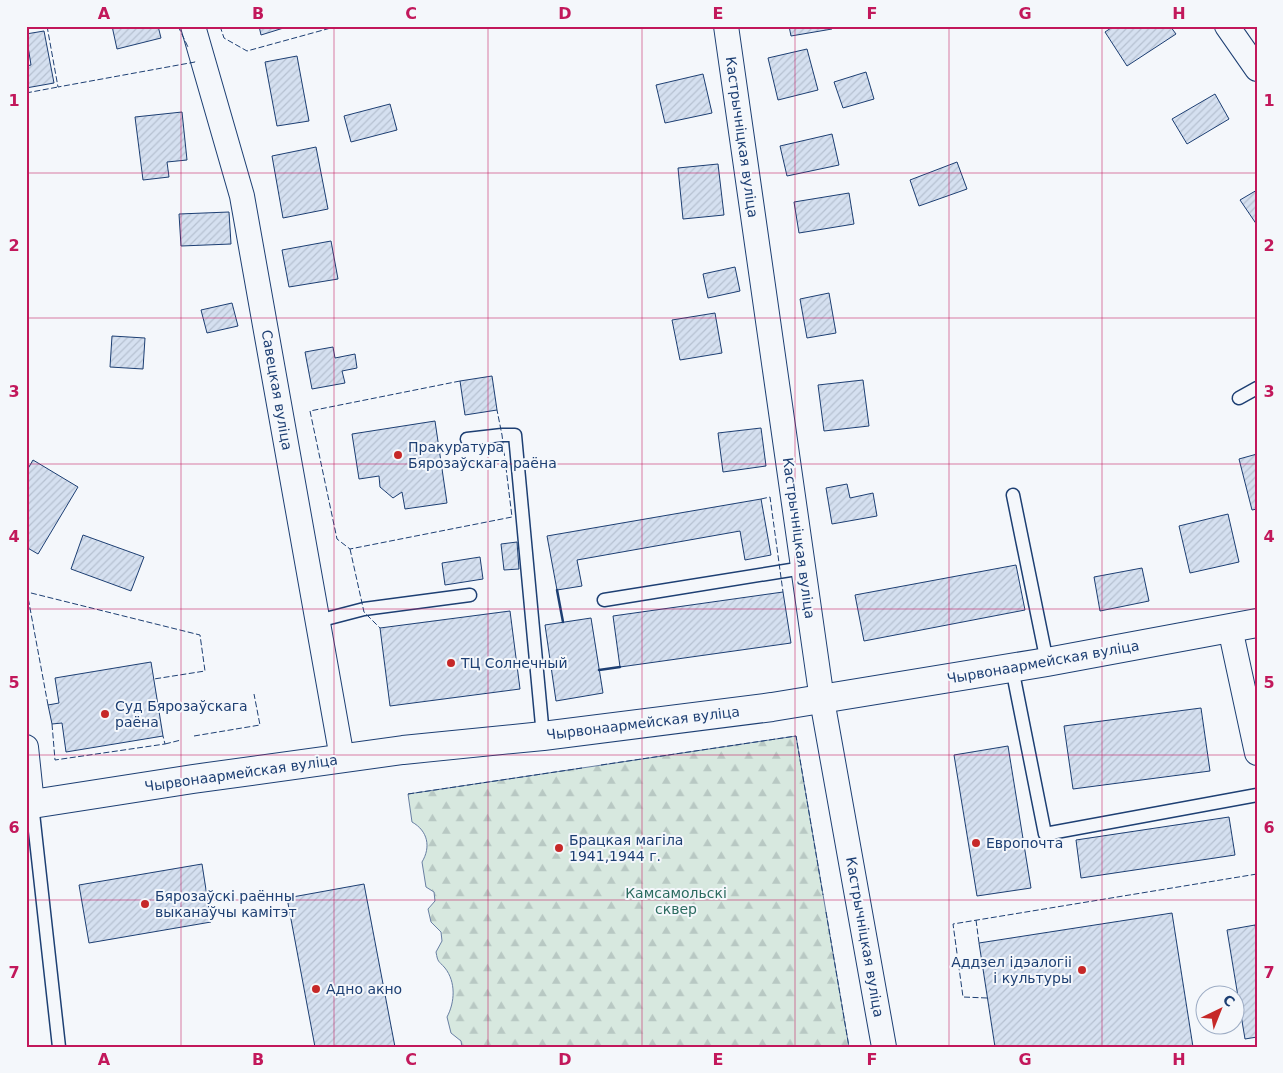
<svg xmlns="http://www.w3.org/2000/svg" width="1283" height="1073" viewBox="0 0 1283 1073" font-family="'DejaVu Sans',sans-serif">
	<defs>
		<pattern id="forest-firs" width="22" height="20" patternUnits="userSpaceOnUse" patternTransform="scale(1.25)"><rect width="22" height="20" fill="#d7e8df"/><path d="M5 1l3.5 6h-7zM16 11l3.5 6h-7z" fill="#b8c8c3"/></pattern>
		<pattern id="building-hatch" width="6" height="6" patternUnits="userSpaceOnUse" patternTransform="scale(1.25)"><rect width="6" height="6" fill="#d5e0f0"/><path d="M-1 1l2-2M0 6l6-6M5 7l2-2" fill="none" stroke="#b6c1d1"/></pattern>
	</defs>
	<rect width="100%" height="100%" fill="#f4f7fb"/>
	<path fill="url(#forest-firs)" stroke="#687fa3" d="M 796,736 L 849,1047 L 462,1047 L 461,1041 L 451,1033 L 447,1017 C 455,1002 456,982 445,968 C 438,960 438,963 436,952 L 442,941 L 441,932 L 431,922 L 428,909 L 435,901 L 434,892 L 426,887 L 422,862 C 431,847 428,831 412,822 L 408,794 Z"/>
	<g fill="url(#building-hatch)" stroke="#1d3f73">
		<polygon points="112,26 158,26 161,38 117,49"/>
		<polygon points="259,26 290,26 261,35"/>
		<polygon points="789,26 831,26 832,29 791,36"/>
		<polygon points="1114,26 1170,26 1176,34 1127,66 1105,32"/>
		<polygon points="44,31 54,83 26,88 26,66 31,65 26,34"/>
		<polygon points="807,49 818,90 778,100 768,58"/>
		<polygon points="297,56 309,121 277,126 265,62"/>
		<polygon points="866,72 874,99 843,108 834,82"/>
		<polygon points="703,74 712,113 665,123 656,85"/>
		<polygon points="1215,94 1229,119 1187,144 1172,119"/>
		<polygon points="390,104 397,130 351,142 344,116"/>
		<polygon points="182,112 187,160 167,162 169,177 143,180 135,117"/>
		<polygon points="832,134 839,165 787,176 780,146"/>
		<polygon points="316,147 328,209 283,218 272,156"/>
		<polygon points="957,162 967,189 919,206 910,180"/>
		<polygon points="718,164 724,215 683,219 678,168"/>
		<polygon points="1257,190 1257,225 1240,200"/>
		<polygon points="849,193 854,224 799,233 794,202"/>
		<polygon points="229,212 231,244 181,246 179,214"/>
		<polygon points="331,241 338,279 289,287 282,250"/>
		<polygon points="735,267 740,291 708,298 703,274"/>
		<polygon points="829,293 836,333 807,338 800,299"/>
		<polygon points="232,303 238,326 207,333 201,310"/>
		<polygon points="715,313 722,353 680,360 672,320"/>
		<polygon points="112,336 145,338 143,369 110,367"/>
		<polygon points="333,347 335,358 355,354 357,368 342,371 345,383 312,389 305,352"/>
		<polygon points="492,376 497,410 465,415 460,381"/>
		<polygon points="863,380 869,426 824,431 818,385"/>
		<polygon points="435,421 447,503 405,509 402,492 393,498 380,487 379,476 359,479 352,434"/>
		<polygon points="761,428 766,466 723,472 718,433"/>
		<polygon points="1257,454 1257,509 1252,510 1239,459"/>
		<polygon points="33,460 78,487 38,554 26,547 26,472"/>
		<polygon points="847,484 850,498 873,493 877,516 832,524 826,488"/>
		<polygon points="761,499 771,555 745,560 740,531 577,560 582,586 557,590 547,536"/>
		<polygon points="1228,514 1239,562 1190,573 1179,526"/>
		<polygon points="83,535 144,557 131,591 71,569"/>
		<polygon points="517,542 519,569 504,570 501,544"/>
		<polygon points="480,557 483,579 445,585 442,563"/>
		<polygon points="1016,565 1025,610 864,641 855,595"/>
		<polygon points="1142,568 1149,601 1100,611 1094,577"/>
		<polygon points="783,592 791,643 620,667 613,616"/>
		<polygon points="510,611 520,689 390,706 380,628"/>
		<polygon points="591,618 603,693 556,701 545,625"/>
		<polygon points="151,662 163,736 66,752 62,723 52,724 48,705 59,703 55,678"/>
		<polygon points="1201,708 1210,771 1073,789 1064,726"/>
		<polygon points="1008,746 1031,888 977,896 954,755"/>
		<polygon points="1229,817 1235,855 1081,878 1076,840"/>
		<polygon points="202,864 211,922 89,943 79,885"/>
		<polygon points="364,884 395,1047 315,1047 287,898"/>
		<polygon points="1172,913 1193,1047 995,1047 979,943"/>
		<polygon points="1255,925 1257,936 1257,1037 1245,1039 1227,930"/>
	</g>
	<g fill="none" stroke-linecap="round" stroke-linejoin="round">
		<g stroke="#1d3f73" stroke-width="15">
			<g id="service">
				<polyline points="1239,398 1257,388"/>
				<polyline points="467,439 502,435 515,435 543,736"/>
				<polyline points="1013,495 1047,662"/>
				<polyline points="604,600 803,568"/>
				<polyline points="318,621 364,609 470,595"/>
				<polyline points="1012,668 1045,834 1257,795"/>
				<polyline points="32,804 59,1047"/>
			</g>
		</g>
		<g stroke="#1d3f73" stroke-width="26">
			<g id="minor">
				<polyline points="193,26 242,196 342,758"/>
				<polyline points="726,26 822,700 884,1047"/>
				<polyline points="1227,26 1257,69"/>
				<polyline points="1230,628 1257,753"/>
				<polyline points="26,747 32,804"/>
			</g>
		</g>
		<g stroke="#1d3f73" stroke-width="30">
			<polyline id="secondary" points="26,805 193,779 403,750 543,736 772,707 1047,662 1257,623"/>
		</g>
		<use href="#service" stroke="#f4f7fb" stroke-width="12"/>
		<use href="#minor" stroke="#f4f7fb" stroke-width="24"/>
		<use href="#secondary" stroke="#f4f7fb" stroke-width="28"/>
		<g stroke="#1d3f73" stroke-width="1" stroke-dasharray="6 2.5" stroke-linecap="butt">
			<polyline points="47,26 58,87 195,62 195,61"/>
			<polyline points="178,26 188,47"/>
			<polyline points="220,26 224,38 247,51 338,26"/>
			<polyline points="26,93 58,87"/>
			<polyline points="460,381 310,411 337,539 350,549 512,517 502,435 497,410"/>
			<polyline points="761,499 770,497 783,592"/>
			<polyline points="350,549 364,612 380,628"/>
			<polyline points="48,705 27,592 200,635 205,671 154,679"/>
			<polyline points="52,724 55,760 165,744 163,736"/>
			<polyline points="194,736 260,725 254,694"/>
			<polyline points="165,744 181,740"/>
			<polyline points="601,765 796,736 823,895"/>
			<polyline points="408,794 582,768"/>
			<polyline points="826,912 849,1047"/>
			<polyline points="976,920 979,943"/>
			<polyline points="987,998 963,997 953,924 1257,874"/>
		</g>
		<g stroke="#1d3f73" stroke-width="2.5">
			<polyline points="557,590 563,622"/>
			<polyline points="599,670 620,667"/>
		</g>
	</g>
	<path fill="none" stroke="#c2185b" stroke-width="1" stroke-opacity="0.55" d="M 181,26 L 181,1047M 334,26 L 334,1047M 488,26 L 488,1047M 642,26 L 642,1047M 795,26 L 795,1047M 949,26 L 949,1047M 1102,26 L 1102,1047M 26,173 L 1257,173M 26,318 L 1257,318M 26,464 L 1257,464M 26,609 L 1257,609M 26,755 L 1257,755M 26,900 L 1257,900"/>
	<g fill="#c62828" stroke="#f4f7fb" stroke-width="2">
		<circle cx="398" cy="455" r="5"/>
		<circle cx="451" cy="663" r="5"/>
		<circle cx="105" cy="714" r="5"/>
		<circle cx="976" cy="843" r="5"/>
		<circle cx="559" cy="848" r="5"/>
		<circle cx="145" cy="904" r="5"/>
		<circle cx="1082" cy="970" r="5"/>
		<circle cx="316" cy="989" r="5"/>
	</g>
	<g text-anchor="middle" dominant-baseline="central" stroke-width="4" stroke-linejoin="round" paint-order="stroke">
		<g font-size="14" fill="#1d3f73" stroke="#f4f7fb">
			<text transform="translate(742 137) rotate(82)">Кастрычніцкая вуліца</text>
			<text transform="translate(277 390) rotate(80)">Савецкая вуліца</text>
			<text transform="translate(799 538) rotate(82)">Кастрычніцкая вуліца</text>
			<text transform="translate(1043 662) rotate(-10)">Чырвонаармейская вуліца</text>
			<text transform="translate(643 723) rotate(-7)">Чырвонаармейская вуліца</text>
			<text transform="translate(241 773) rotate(-8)">Чырвонаармейская вуліца</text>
			<text transform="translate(865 937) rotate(80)">Кастрычніцкая вуліца</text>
		</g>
		<g font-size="14" fill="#1d3f73" stroke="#f4f7fb" text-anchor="start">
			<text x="408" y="447">Пракуратура<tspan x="408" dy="16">Бярозаўскага раёна</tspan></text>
			<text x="461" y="663">ТЦ Солнечный</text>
			<text x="115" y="706">Суд Бярозаўскага<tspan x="115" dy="16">раёна</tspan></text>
			<text x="569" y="840">Брацкая магіла<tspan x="569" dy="16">1941,1944 г.</tspan></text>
			<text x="986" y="843">Европочта</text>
			<text x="155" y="896">Бярозаўскі раённы<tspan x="155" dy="16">выканаўчы камітэт</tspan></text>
			<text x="1072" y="962" text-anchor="end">Аддзел ідэалогіі<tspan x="1072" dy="16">і культуры</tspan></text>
			<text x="326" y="989">Адно акно</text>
		</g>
		<g font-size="14" fill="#2c6c60" stroke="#f4f7fb">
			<text x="676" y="893">Камсамольскі<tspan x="676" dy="16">сквер</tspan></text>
		</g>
	</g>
	<rect width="1283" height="1073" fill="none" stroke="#f4f7fb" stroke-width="55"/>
	<g transform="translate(1220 1010) rotate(43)"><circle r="24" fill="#f4f7fb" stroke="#9eadc5"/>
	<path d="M0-4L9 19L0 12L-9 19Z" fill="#c62828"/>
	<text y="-8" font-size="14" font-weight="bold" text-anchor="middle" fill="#1d3f73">С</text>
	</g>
	<rect x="28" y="28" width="1228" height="1018" fill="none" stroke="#c2185b" stroke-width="2"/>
	<g font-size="16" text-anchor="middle" font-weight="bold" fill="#c2185b">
		<text x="104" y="19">A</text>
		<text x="258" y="19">B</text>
		<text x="411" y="19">C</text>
		<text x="565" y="19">D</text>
		<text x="718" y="19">E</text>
		<text x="872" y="19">F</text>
		<text x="1025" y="19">G</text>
		<text x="1179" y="19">H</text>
		<text x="14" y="106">1</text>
		<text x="1269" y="106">1</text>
		<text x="14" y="251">2</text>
		<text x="1269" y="251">2</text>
		<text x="14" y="397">3</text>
		<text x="1269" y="397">3</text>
		<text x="14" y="542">4</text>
		<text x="1269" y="542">4</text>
		<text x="14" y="688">5</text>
		<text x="1269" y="688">5</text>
		<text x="14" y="833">6</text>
		<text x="1269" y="833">6</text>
		<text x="14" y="978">7</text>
		<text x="1269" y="978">7</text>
		<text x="104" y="1065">A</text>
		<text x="258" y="1065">B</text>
		<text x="411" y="1065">C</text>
		<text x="565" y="1065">D</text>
		<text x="718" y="1065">E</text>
		<text x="872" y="1065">F</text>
		<text x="1025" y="1065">G</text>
		<text x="1179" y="1065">H</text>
	</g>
</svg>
